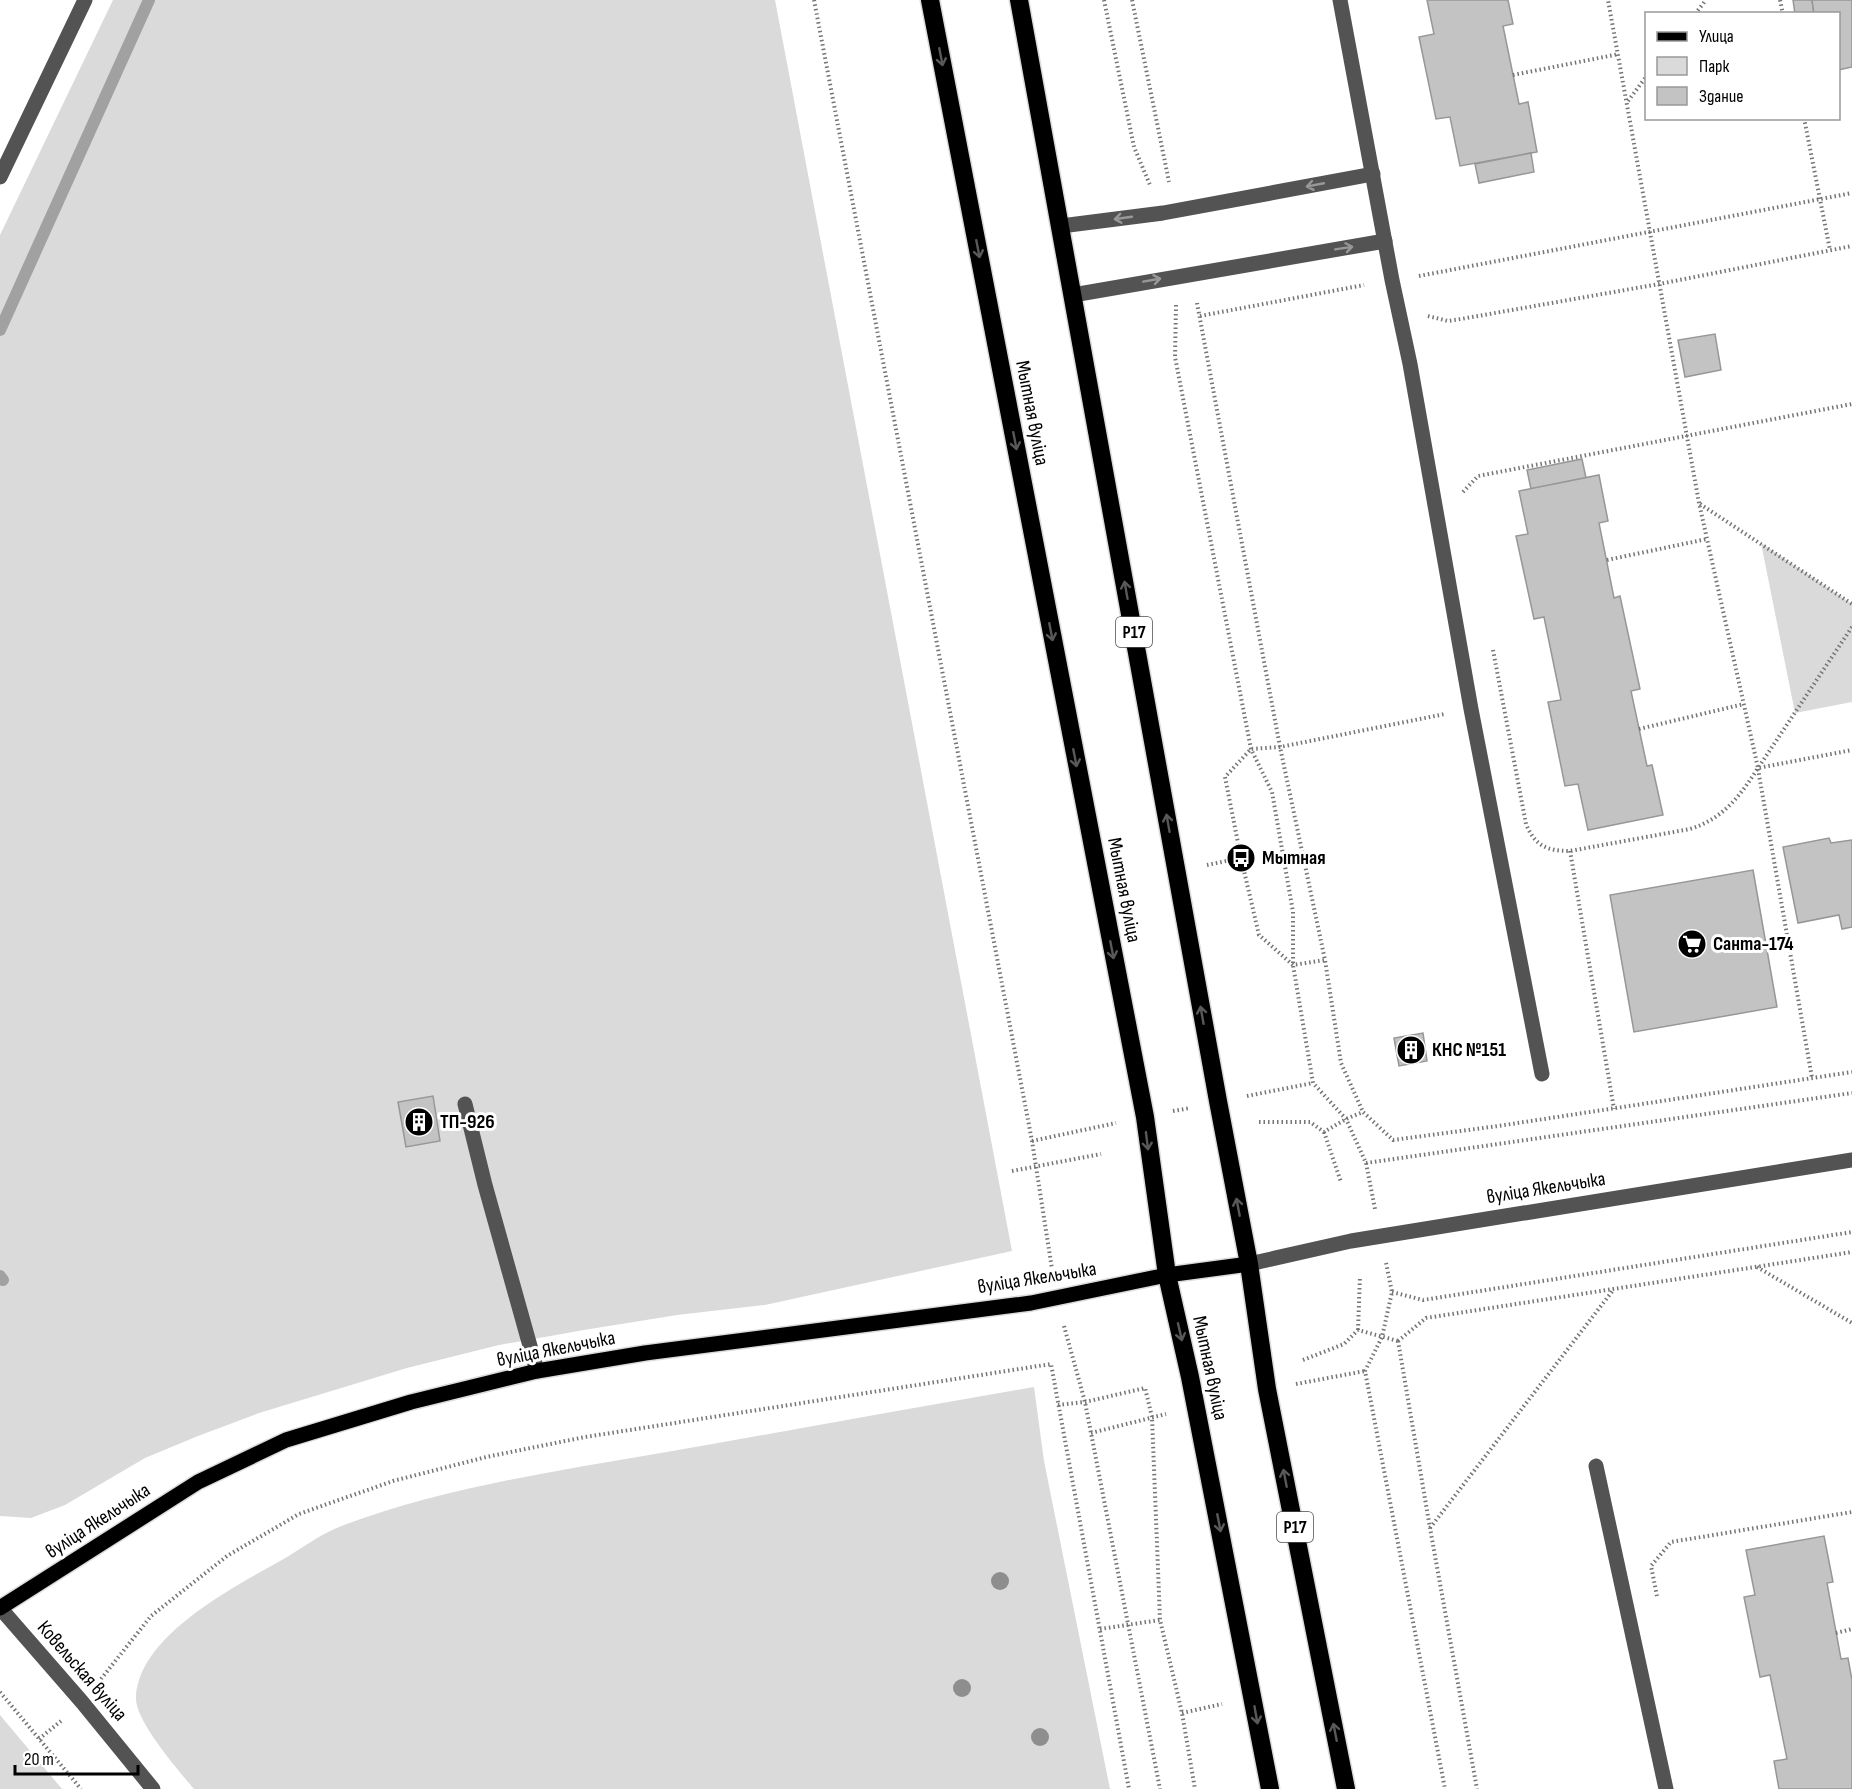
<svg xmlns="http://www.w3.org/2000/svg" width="1852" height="1789" viewBox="0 0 1852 1789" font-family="'Sofia Sans Condensed',sans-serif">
	<rect width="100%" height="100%" fill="#fff"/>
	<g fill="#dadada">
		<polygon points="113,0 775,0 1012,1251 765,1305 677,1315 584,1330 499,1345 407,1368 259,1413 198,1436 145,1458 65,1505 31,1518 0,1516 0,235"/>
		<polygon points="1761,543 1852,604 1852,702 1795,713"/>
		<path d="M 1034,1387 L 1044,1461 L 1110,1789 L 194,1789 C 179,1771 135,1721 136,1698 C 138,1634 238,1585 287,1557 C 305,1546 324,1532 344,1525 C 444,1488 550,1472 655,1454 C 781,1432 907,1409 1034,1387 Z"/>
		<polygon points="0,1715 62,1789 0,1789"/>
	</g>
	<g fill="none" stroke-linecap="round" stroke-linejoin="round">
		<g stroke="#a1a1a1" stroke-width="12">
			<polyline points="0,330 149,0"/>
			<polyline points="0,1276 3,1280"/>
		</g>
	</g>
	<g fill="#c3c3c3" stroke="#979797" stroke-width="1.5">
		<polygon points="1427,0 1508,0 1513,24 1503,26 1519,104 1528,102 1537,152 1460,166 1450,117 1436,119 1419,37 1434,34"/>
		<polygon points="1793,0 1812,0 1814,14 1795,14"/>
		<polygon points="1812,0 1852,0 1852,67 1838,70 1838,14 1814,14"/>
		<polygon points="1531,153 1534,172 1479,183 1475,164"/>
		<polygon points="1715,334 1721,370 1685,377 1678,340"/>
		<polygon points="1582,459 1586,478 1531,489 1527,470"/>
		<polygon points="1599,475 1608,521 1599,523 1614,598 1620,596 1640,689 1631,691 1647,766 1652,765 1663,815 1588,830 1578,784 1565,786 1548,702 1561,700 1544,617 1534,619 1516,536 1528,534 1519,491"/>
		<polygon points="1829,838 1831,843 1852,840 1852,927 1842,929 1839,915 1798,923 1783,847"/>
		<polygon points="1753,870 1777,1007 1634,1032 1610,895"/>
		<polygon points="1423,1033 1427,1061 1399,1066 1394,1038"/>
		<polygon points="433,1096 440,1141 406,1147 398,1102"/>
		<polygon points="1824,1536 1833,1582 1827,1583 1841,1659 1848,1658 1852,1680 1852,1789 1779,1789 1774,1761 1787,1759 1770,1675 1760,1677 1744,1597 1755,1595 1746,1550"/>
	</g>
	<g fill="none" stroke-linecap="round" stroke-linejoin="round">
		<g stroke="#dbdbdb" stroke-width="18">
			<polyline id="major" points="0,1608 198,1482 286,1440 411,1402 537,1371 645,1353 1031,1303 1167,1275 1249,1264"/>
		</g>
		<g stroke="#dbdbdb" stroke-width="21">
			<g id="highway">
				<polyline points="930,0 1145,1117 1167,1275 1190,1377 1270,1789"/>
				<polyline points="1019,0 1218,1101 1249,1264 1267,1389 1346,1789"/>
			</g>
		</g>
		<g stroke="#757575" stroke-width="4" stroke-dasharray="1.5 3" stroke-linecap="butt">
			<polyline points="814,0 1032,1141 1052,1269"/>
			<polyline points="1104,0 1134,147 1150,185"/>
			<polyline points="1132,0 1169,182"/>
			<polyline points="1780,0 1783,14"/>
			<polyline points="1695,14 1706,0"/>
			<polyline points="1513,75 1619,54"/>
			<polyline points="1628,101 1646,77"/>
			<polyline points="1804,118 1830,250"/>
			<polyline points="1419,276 1852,193"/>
			<polyline points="1197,303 1280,747 1325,960 1341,1063 1363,1112"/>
			<polyline points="1176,305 1175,357 1251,749 1272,792 1293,912 1293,965 1313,1083 1346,1119 1366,1163 1375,1209"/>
			<polyline points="1200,316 1364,285"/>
			<polyline points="1428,316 1448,321 1461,319 1659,284 1852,246"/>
			<polyline points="1463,492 1478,476 1852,404"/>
			<polyline points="1700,504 1852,604"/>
			<polyline points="1607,560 1707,539"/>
			<polyline points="1852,627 1758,768 1852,750"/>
			<path d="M 1493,650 L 1526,824 C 1535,846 1547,851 1570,851 L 1690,829 C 1723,819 1740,796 1758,768 L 1699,503 L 1608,0"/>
			<polyline points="1639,729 1744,704"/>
			<polyline points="1758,769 1812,1078"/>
			<polyline points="1570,851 1614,1109"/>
			<polyline points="1241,858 1225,777 1251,749 1280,747 1445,714"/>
			<polyline points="1207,865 1241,858 1259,935 1293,965 1325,960"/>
			<polyline points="1247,1096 1313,1083"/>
			<polyline points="1173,1111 1190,1108"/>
			<polyline points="1259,1122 1310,1122 1324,1132 1346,1119 1363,1112 1393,1140 1498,1126 1852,1072"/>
			<polyline points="1324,1132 1341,1182"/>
			<polyline points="1032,1141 1116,1123"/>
			<polyline points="1366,1163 1852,1093"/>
			<polyline points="1012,1171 1101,1154"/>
			<polyline points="1386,1263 1392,1292 1382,1337 1365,1371 1445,1789"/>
			<polyline points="1757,1267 1852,1323"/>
			<polyline points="1392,1292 1423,1300 1852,1232"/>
			<polyline points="1064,1326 1085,1402 1160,1789"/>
			<polyline points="1358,1330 1360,1276"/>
			<polyline points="1398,1341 1426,1318 1852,1252"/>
			<polyline points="1398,1341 1430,1528 1477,1789"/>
			<polyline points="1303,1360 1344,1344 1358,1330 1398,1341"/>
			<polyline points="1296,1384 1365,1371"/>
			<polyline points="1058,1405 1085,1402 1145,1388 1152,1417 1160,1620"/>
			<polyline points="1091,1433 1166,1414"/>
			<polyline points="1430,1528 1614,1289"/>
			<polyline points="1657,1596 1651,1566 1671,1542 1852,1512"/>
			<polyline points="1100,1629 1160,1620 1182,1713 1195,1789"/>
			<polyline points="1836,1633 1852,1629"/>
			<polyline points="101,1679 151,1616 227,1556 299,1514 393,1481 486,1457 585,1437 1051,1364 1129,1789"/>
			<polyline points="0,1692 81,1789"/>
			<polyline points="1182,1713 1222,1704"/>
			<polyline points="39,1739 61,1721"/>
		</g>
		<g stroke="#535353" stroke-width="15">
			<polyline points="1340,0 1392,280 1410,364 1471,709 1542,1074"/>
			<polyline points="0,177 85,0"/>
			<polyline points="1061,226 1163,213 1373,174"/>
			<polyline points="1073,295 1385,241"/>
			<polyline points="465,1104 485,1185 537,1371"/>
			<polyline points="1249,1264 1351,1241 1852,1160"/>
			<polyline points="1596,1466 1666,1789"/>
			<polyline points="1,1609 82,1702 153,1789"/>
		</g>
		<use href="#major" stroke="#000" stroke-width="15"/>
		<use href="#highway" stroke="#000" stroke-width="18"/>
	</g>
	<g fill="#8e8e8e">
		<circle cx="1000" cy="1581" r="9"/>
		<circle cx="962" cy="1688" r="9"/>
		<circle cx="1040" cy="1737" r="9"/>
	</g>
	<defs><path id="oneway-shaft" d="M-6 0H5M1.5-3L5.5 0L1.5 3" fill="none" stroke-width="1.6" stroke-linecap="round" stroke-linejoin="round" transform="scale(1.5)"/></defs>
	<g stroke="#595959">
		<use href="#oneway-shaft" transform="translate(941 57) rotate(79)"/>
		<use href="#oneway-shaft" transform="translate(978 249) rotate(79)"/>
		<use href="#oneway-shaft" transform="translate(1015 441) rotate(79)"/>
		<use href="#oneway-shaft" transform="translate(1126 590) rotate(-100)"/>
		<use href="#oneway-shaft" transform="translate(1051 632) rotate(79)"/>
		<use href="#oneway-shaft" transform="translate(1075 758) rotate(79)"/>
		<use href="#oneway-shaft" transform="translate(1168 823) rotate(-100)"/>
		<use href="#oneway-shaft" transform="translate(1112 950) rotate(79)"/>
		<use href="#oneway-shaft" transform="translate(1202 1015) rotate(-100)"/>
		<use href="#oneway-shaft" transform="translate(1147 1141) rotate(83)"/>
		<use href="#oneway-shaft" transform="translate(1238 1207) rotate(-101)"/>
		<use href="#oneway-shaft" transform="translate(1180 1332) rotate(77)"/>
		<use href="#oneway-shaft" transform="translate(1285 1478) rotate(-101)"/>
		<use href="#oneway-shaft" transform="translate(1219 1523) rotate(79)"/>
		<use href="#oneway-shaft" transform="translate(1256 1715) rotate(80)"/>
		<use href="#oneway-shaft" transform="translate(1335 1732) rotate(-101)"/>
	</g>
	<g stroke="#989898">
		<use href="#oneway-shaft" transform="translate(1315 185) rotate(169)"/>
		<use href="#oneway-shaft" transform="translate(1123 218) rotate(172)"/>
		<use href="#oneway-shaft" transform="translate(1344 248) rotate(-9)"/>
		<use href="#oneway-shaft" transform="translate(1152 280) rotate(-10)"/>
	</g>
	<defs>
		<g id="bus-disc" transform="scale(1.5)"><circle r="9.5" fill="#000" stroke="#fff"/><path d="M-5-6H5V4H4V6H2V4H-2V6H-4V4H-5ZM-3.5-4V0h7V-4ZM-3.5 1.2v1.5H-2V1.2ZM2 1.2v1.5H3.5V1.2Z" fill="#fff"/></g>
		<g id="supermarket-disc" transform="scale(1.5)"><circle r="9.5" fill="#000" stroke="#fff"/><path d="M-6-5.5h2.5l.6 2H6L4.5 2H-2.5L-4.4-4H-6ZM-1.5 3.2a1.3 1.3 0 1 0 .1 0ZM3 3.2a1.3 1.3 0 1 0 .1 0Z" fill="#fff"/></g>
		<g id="building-disc" transform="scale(1.5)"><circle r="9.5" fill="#000" stroke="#fff"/><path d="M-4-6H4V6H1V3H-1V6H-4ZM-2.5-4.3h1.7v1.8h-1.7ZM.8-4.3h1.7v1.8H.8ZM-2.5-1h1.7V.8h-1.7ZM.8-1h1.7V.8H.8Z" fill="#fff"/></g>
	</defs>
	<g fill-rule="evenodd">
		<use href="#bus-disc" x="1241" y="858"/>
		<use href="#supermarket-disc" x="1692" y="944"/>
		<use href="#building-disc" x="1411" y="1050"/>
		<use href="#building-disc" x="419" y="1122"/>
	</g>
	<g text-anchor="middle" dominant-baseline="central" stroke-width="6" stroke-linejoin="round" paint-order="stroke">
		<g fill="#fff" stroke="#4c4c4c" stroke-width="1.5">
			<rect x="1116" y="617" width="36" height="30" rx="4.5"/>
			<rect x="1277" y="1512" width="36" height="30" rx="4.5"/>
		</g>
		<g font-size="18" font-weight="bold" fill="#000">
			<text x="1134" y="632">Р17</text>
			<text x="1295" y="1527">Р17</text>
		</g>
		<g font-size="20" fill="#000" stroke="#fff">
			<text transform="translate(1032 413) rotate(79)">Мытная вуліца</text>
			<text transform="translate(1124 890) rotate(79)">Мытная вуліца</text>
			<text transform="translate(1546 1188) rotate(-9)">вуліца Якельчыка</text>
			<text transform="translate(1037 1278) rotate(-9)">вуліца Якельчыка</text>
			<text transform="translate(556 1349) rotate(-11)">вуліца Якельчыка</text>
			<text transform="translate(1210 1368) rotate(78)">Мытная вуліца</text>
			<text transform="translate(98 1521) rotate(-33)">вуліца Якельчыка</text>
			<text transform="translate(82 1671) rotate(49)">Ковельская вуліца</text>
		</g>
		<g font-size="20" font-weight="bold" fill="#000" stroke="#fff" text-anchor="start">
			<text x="1262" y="858">Мытная</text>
			<text x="1713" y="944">Санта-174</text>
			<text x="1432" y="1050">КНС №151</text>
			<text x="440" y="1122">ТП-926</text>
		</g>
	</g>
	<rect x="1645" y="12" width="195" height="108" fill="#ffffff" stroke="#999999" stroke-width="1.5"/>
	<rect x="1657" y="32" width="30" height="9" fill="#000000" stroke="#999999" stroke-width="1.5"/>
	<text x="1699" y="42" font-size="18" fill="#000000">Улица</text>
	<rect x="1657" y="57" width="30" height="18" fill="#dadada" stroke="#999999" stroke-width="1.5"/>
	<text x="1699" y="72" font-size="18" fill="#000000">Парк</text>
	<rect x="1657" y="87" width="30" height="18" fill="#c3c3c3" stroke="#999999" stroke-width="1.5"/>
	<text x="1699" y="102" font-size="18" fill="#000000">Здание</text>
	<path d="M15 1765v9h123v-9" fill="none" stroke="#000000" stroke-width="3"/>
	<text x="24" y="1765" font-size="18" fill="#000000" stroke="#ffffff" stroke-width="4.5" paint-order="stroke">20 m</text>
</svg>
